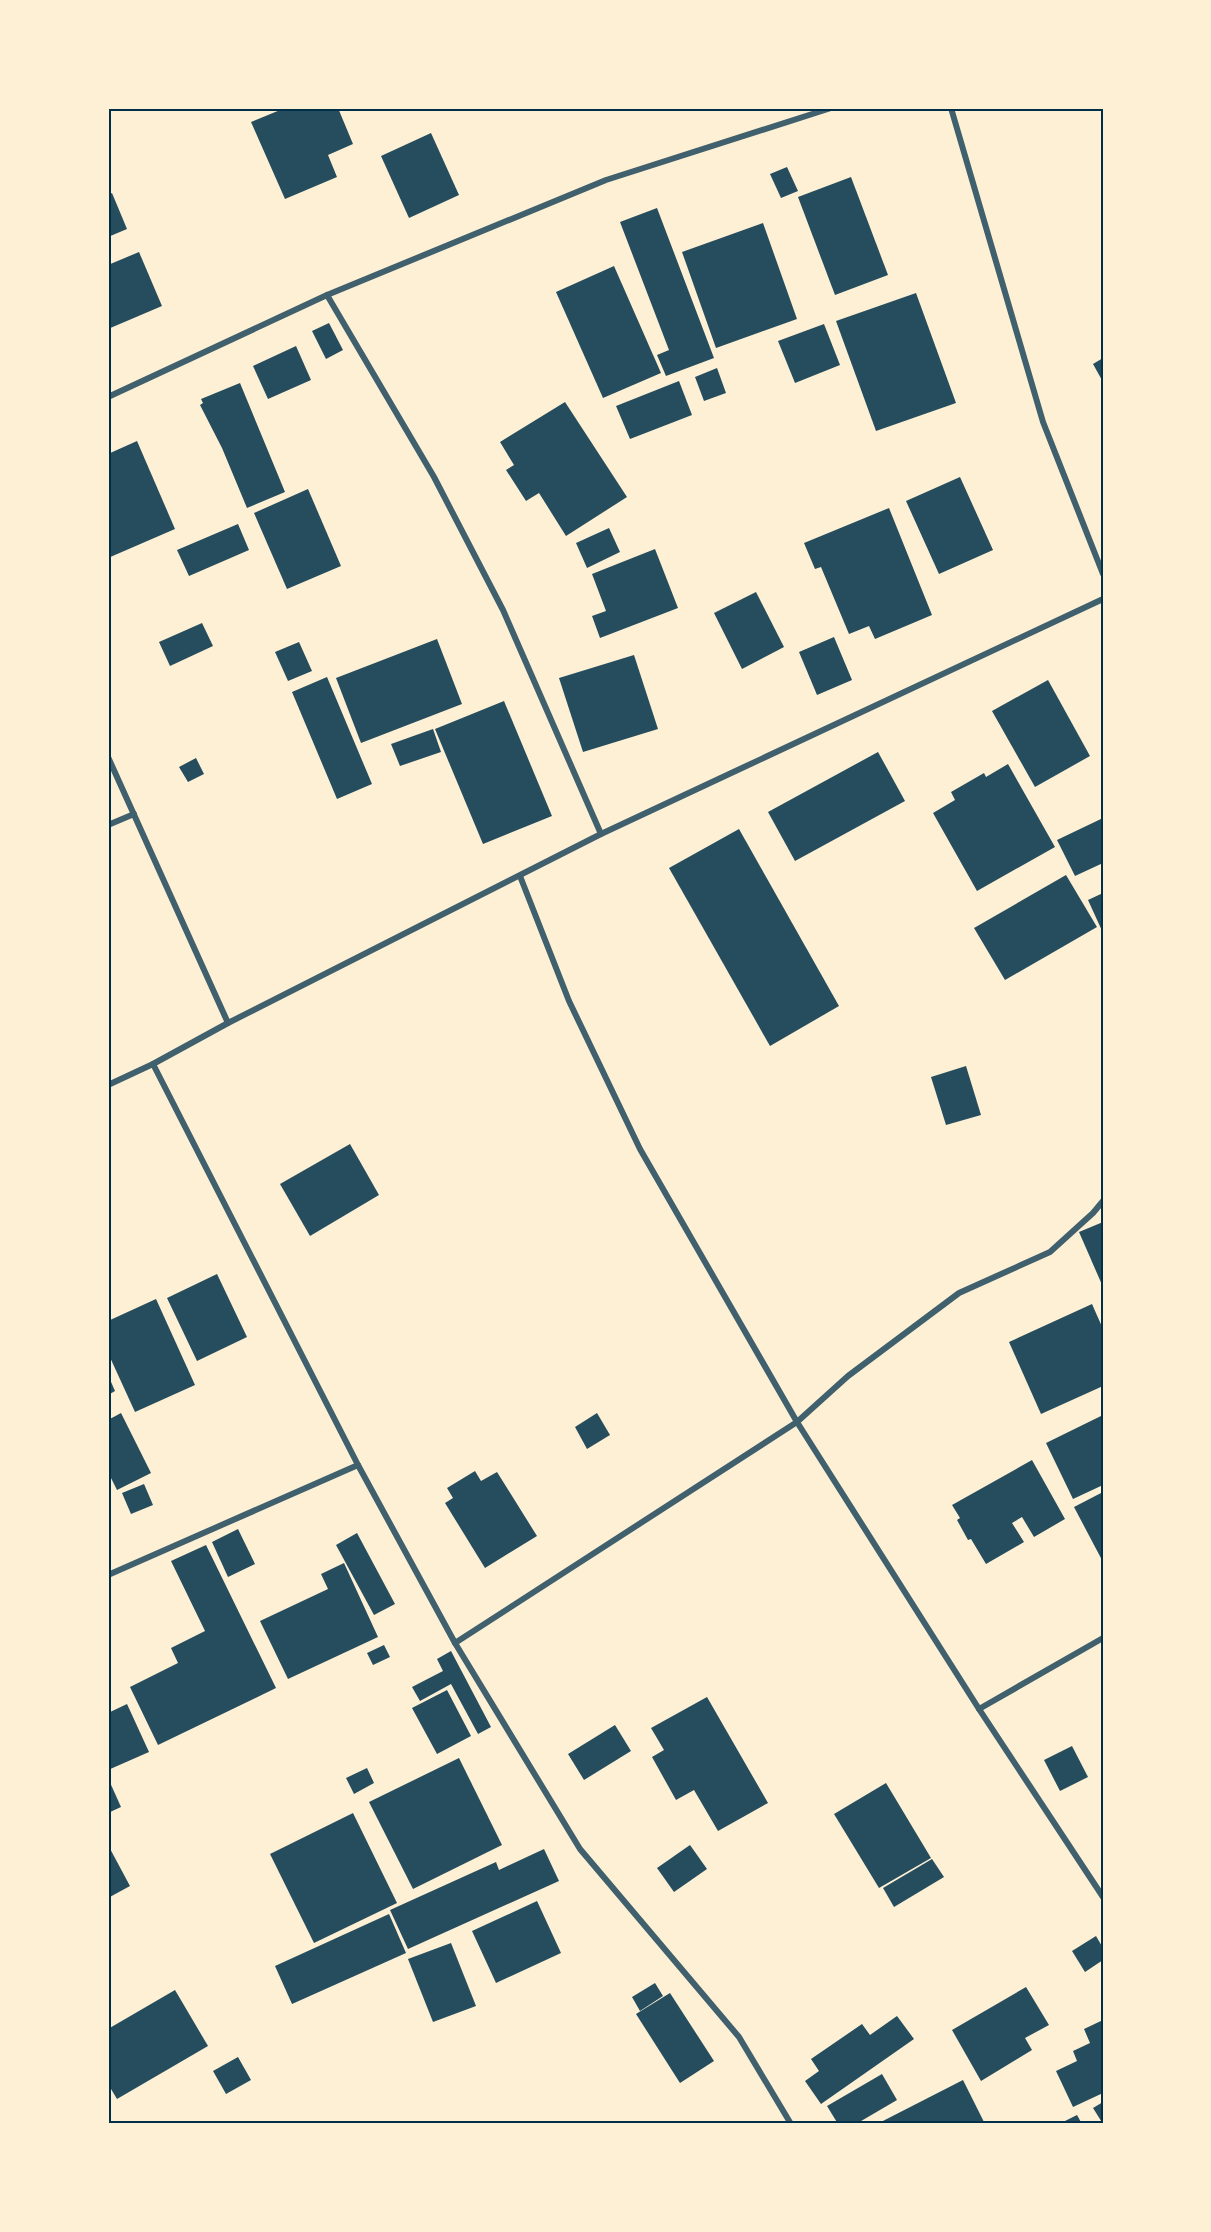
<svg xmlns="http://www.w3.org/2000/svg" width="1211" height="2232" viewBox="0 0 1211 2232" font-family="Overpass,sans-serif">
	<rect width="100%" height="100%" fill="#fdf0d5"/>
	<g fill="#264d5e">
		<polygon points="285,108 338,108 353,144 328,155 337,177 285,199 251,122"/>
		<polygon points="431,133 459,195 409,218 381,156"/>
		<polygon points="787,167 798,191 781,198 770,174"/>
		<polygon points="851,177 888,275 835,295 798,197"/>
		<polygon points="112,193 127,229 108,237 108,195"/>
		<polygon points="657,208 714,358 666,376 657,355 669,350 620,222"/>
		<polygon points="763,223 797,319 716,348 682,252"/>
		<polygon points="139,252 162,306 108,329 108,265"/>
		<polygon points="614,266 661,373 603,398 556,292"/>
		<polygon points="916,293 956,403 876,431 836,321"/>
		<polygon points="329,323 343,350 326,359 312,331"/>
		<polygon points="824,324 840,365 795,383 778,341"/>
		<polygon points="296,346 311,380 268,399 253,366"/>
		<polygon points="1103,358 1103,382 1093,364"/>
		<polygon points="717,368 726,393 704,401 695,377"/>
		<polygon points="679,381 692,415 630,439 616,406"/>
		<polygon points="240,383 285,492 247,508 222,448 200,405 203,403 201,399"/>
		<polygon points="565,402 627,497 566,536 539,493 526,501 506,470 514,465 500,442"/>
		<polygon points="137,441 175,529 108,558 108,454"/>
		<polygon points="960,477 993,550 939,574 906,501"/>
		<polygon points="308,489 341,566 287,589 254,513"/>
		<polygon points="889,508 932,615 875,639 869,626 849,634 821,567 815,569 804,543"/>
		<polygon points="238,524 249,550 189,576 177,550"/>
		<polygon points="609,528 620,552 587,568 576,543"/>
		<polygon points="655,549 678,608 600,638 592,616 606,611 592,574"/>
		<polygon points="756,592 784,647 742,669 714,613"/>
		<polygon points="202,623 213,646 170,666 159,642"/>
		<polygon points="834,637 852,680 817,695 799,652"/>
		<polygon points="437,639 462,704 361,743 336,678"/>
		<polygon points="299,642 312,671 288,681 275,652"/>
		<polygon points="634,655 658,729 583,752 559,678"/>
		<polygon points="327,677 372,784 337,799 292,692"/>
		<polygon points="1048,680 1090,756 1035,787 992,711"/>
		<polygon points="504,701 552,816 483,844 435,729"/>
		<polygon points="433,729 441,752 400,766 391,744"/>
		<polygon points="878,752 905,801 795,861 768,812"/>
		<polygon points="196,758 204,774 188,782 179,767"/>
		<polygon points="1008,764 1055,847 977,891 933,813 955,800 951,792 984,773 986,777"/>
		<polygon points="1103,818 1103,863 1075,876 1057,840"/>
		<polygon points="739,829 839,1006 770,1046 669,868"/>
		<polygon points="1066,875 1097,927 1005,980 974,928"/>
		<polygon points="1103,893 1103,933 1088,900"/>
		<polygon points="966,1066 981,1115 946,1125 931,1077"/>
		<polygon points="350,1144 379,1195 310,1236 280,1184"/>
		<polygon points="1103,1222 1103,1287 1079,1232"/>
		<polygon points="217,1274 247,1337 197,1361 167,1298"/>
		<polygon points="156,1299 195,1385 135,1412 108,1353 108,1321"/>
		<polygon points="1092,1304 1103,1329 1103,1386 1041,1414 1009,1342"/>
		<polygon points="108,1375 115,1391 108,1395"/>
		<polygon points="121,1413 151,1473 117,1490 108,1472 108,1420"/>
		<polygon points="597,1413 610,1435 587,1449 575,1427"/>
		<polygon points="1103,1415 1103,1485 1073,1499 1046,1443"/>
		<polygon points="1032,1460 1065,1519 1034,1537 1022,1517 1012,1523 1024,1542 986,1564 971,1539 968,1540 957,1520 960,1518 952,1505"/>
		<polygon points="475,1471 481,1481 497,1472 537,1536 485,1568 445,1503 453,1498 447,1488"/>
		<polygon points="144,1484 153,1505 131,1514 122,1493"/>
		<polygon points="1103,1492 1103,1562 1074,1507"/>
		<polygon points="238,1529 255,1564 228,1577 212,1542"/>
		<polygon points="357,1533 395,1604 374,1615 336,1545"/>
		<polygon points="206,1545 276,1688 158,1745 130,1687 178,1663 171,1648 205,1631 171,1561"/>
		<polygon points="344,1563 378,1637 288,1679 260,1621 328,1589 321,1574"/>
		<polygon points="384,1645 390,1657 373,1665 367,1653"/>
		<polygon points="451,1651 491,1727 478,1734 451,1684 420,1701 412,1687 443,1671 437,1659"/>
		<polygon points="447,1690 471,1736 437,1754 412,1708"/>
		<polygon points="707,1697 768,1803 718,1831 694,1790 676,1800 652,1757 664,1750 651,1728"/>
		<polygon points="127,1704 149,1752 108,1770 108,1713"/>
		<polygon points="615,1725 631,1751 584,1780 568,1754"/>
		<polygon points="1072,1746 1088,1777 1060,1791 1044,1760"/>
		<polygon points="459,1758 502,1845 413,1889 369,1802"/>
		<polygon points="367,1768 374,1783 354,1794 346,1778"/>
		<polygon points="108,1778 121,1807 108,1813"/>
		<polygon points="886,1783 931,1858 879,1888 834,1814"/>
		<polygon points="353,1813 397,1903 314,1943 270,1854"/>
		<polygon points="108,1845 130,1886 108,1898"/>
		<polygon points="690,1845 707,1869 674,1892 657,1868"/>
		<polygon points="544,1849 559,1881 408,1949 390,1910 496,1862 499,1870"/>
		<polygon points="932,1859 944,1877 894,1907 883,1888"/>
		<polygon points="537,1901 561,1953 496,1983 472,1931"/>
		<polygon points="389,1914 406,1953 292,2004 275,1966"/>
		<polygon points="1096,1936 1103,1948 1103,1960 1085,1972 1072,1951"/>
		<polygon points="451,1943 476,2006 433,2022 408,1959"/>
		<polygon points="655,1983 663,1996 640,2011 632,1997"/>
		<polygon points="1026,1987 1049,2025 1025,2038 1032,2050 981,2081 952,2030"/>
		<polygon points="175,1990 208,2046 117,2099 108,2084 108,2029"/>
		<polygon points="670,1993 714,2061 680,2083 636,2014"/>
		<polygon points="897,2016 914,2039 821,2104 805,2081 819,2071 811,2059 862,2024 870,2035"/>
		<polygon points="1103,2020 1103,2093 1073,2107 1056,2071 1077,2061 1073,2051 1090,2043 1084,2029"/>
		<polygon points="238,2057 251,2080 226,2094 213,2071"/>
		<polygon points="882,2074 897,2100 856,2124 838,2124 827,2106"/>
		<polygon points="963,2080 985,2124 877,2124"/>
		<polygon points="1103,2102 1103,2124 1093,2108"/>
		<polygon points="1077,2115 1082,2124 1059,2124"/>
	</g>
	<g fill="none" stroke-linecap="round" stroke-linejoin="round">
		<g stroke="#3f606c" stroke-width="6">
			<polyline points="951,108 1043,422 1103,574"/>
			<polyline points="327,295 434,477 503,610 601,834"/>
			<polyline points="108,397 327,295 606,180 831,108"/>
			<polyline points="108,757 228,1023"/>
			<polyline points="108,825 134,814"/>
			<polyline points="520,876 569,1001 640,1149 797,1422 979,1709 1103,1897"/>
			<polyline points="153,1064 358,1465 455,1643 580,1849 739,2037 791,2124"/>
			<polyline points="108,1085 153,1064 228,1023 601,834 1103,599"/>
			<polyline points="108,1575 358,1465"/>
			<polyline points="455,1643 797,1422 848,1376 959,1293 1050,1252 1093,1213 1103,1201"/>
			<polyline points="979,1709 1103,1638"/>
		</g>
	</g>
	<rect width="1211" height="2232" fill="none" stroke="#fdf0d5" stroke-width="219"/>
	<rect x="110" y="110" width="992" height="2012" fill="none" stroke="#003049" stroke-width="2"/>
</svg>
